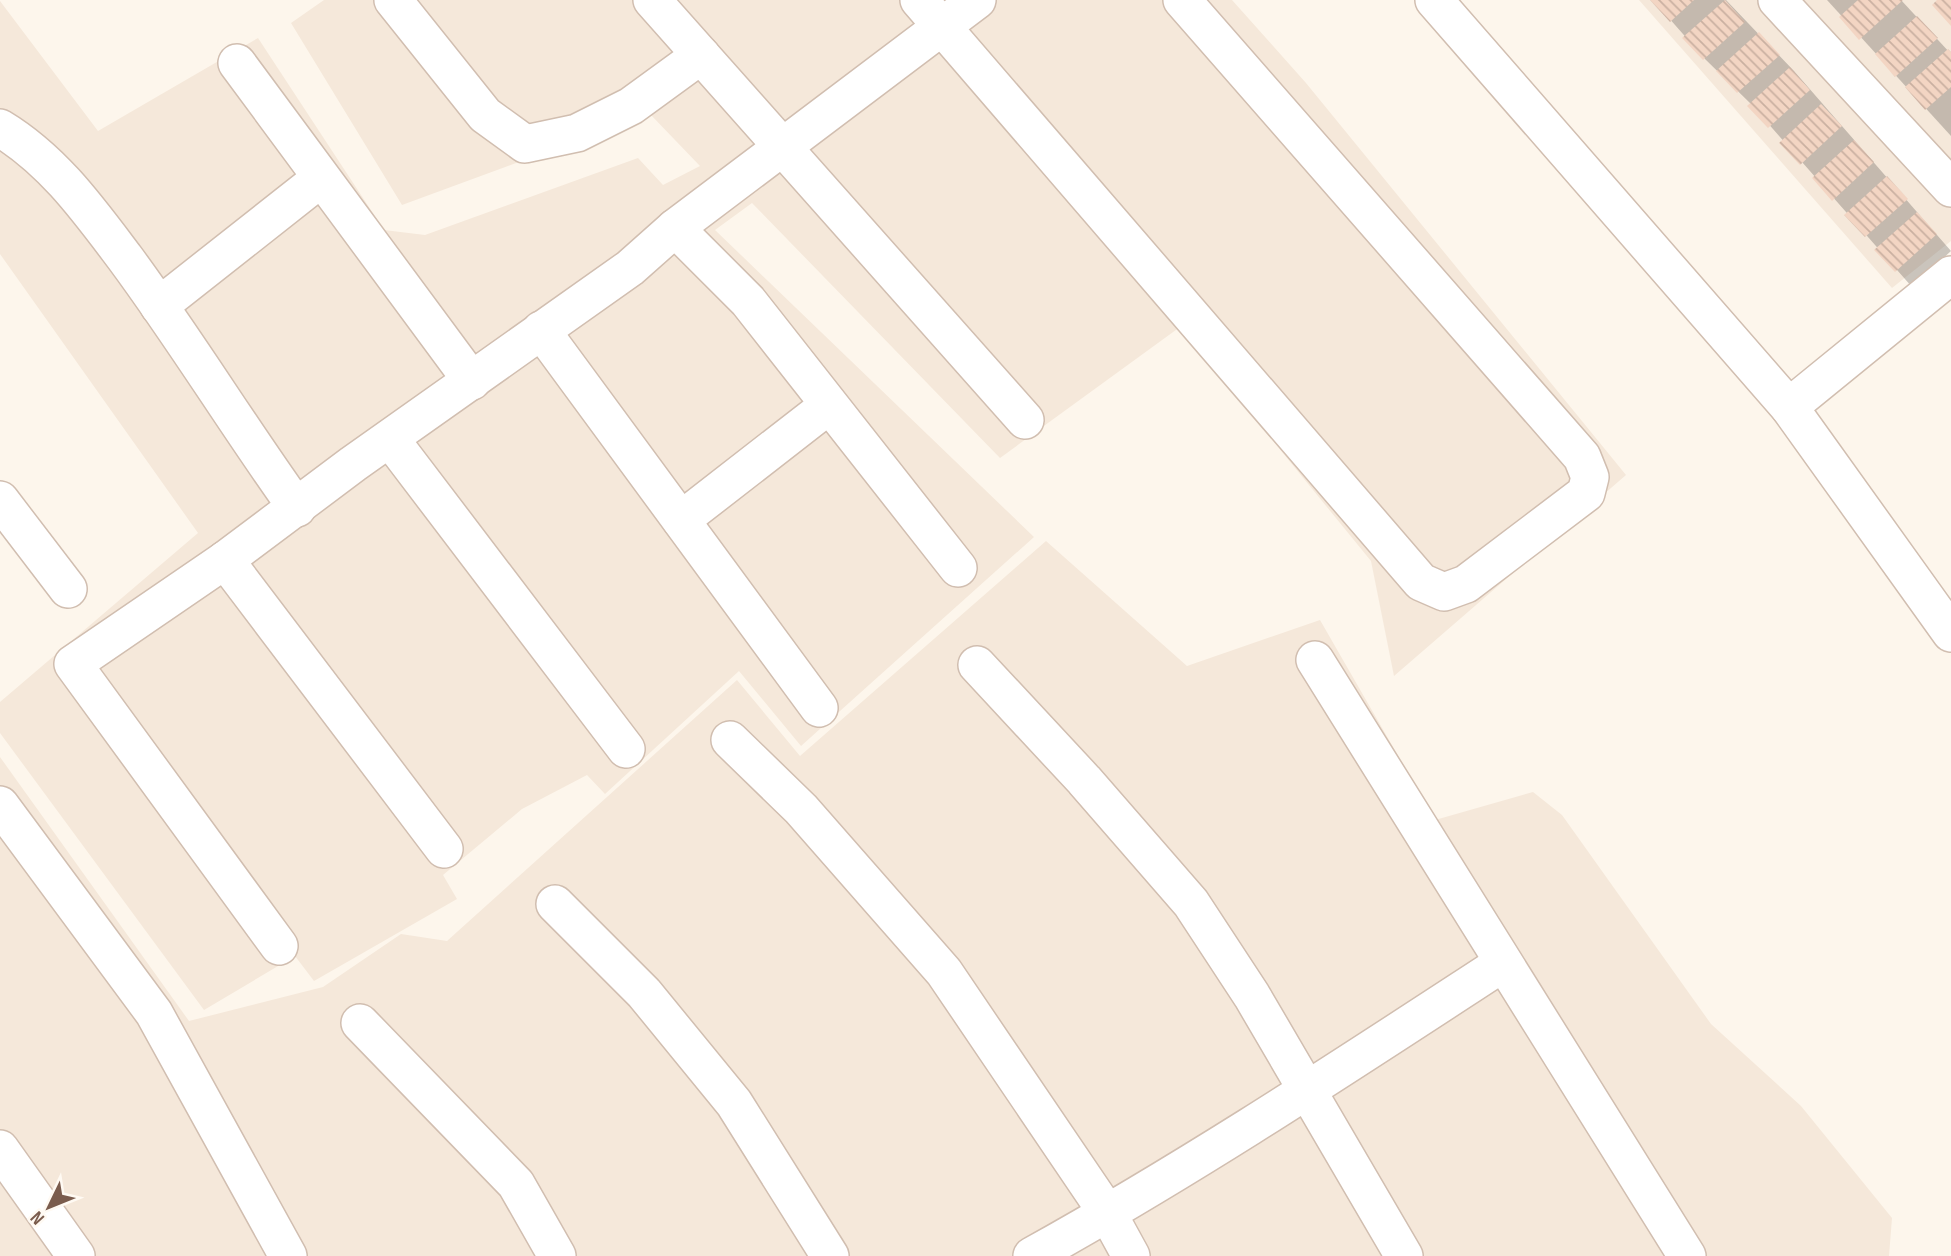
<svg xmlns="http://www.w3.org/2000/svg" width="1951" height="1256" viewBox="0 0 1951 1256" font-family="'Sofia Sans Condensed',sans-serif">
	<defs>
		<pattern id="building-back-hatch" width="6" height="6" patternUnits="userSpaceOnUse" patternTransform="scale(1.75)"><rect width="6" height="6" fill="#f3d5c3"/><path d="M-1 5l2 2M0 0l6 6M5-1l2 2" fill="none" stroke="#cab0a1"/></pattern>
	</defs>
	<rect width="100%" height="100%" fill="#fdf6ec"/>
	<g fill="#f5e8da">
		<polygon points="324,0 1232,0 1306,83 1626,475 1394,676 1371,561 1180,327 1000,458 752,203 715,230 1034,537 801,746 739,671 605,794 587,775 522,809 443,875 457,899 314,981 295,956 204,1010 0,733 0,702 198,533 0,254 0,1 98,131 258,38 384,230 425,235 638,158 663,185 700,166 650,114 402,205 291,23"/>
		<polygon points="1639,0 1951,0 1951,241 1892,288"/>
		<polygon points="1046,541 1187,666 1320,620 1435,820 1533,792 1562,815 1711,1024 1801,1106 1892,1218 1889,1256 0,1256 0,757 189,1021 323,987 401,934 447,941 737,680 800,756"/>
	</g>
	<g fill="#0003">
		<polygon points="1653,0 1726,0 1794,71 1951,251 1912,287 1751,104 1705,59"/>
		<polygon points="1827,0 1901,0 1951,54 1951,136"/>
	</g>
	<g fill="url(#building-back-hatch)">
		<polygon points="1650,0 1694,0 1670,22"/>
		<polygon points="1725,0 1745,22 1703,60 1682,38"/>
		<polygon points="1858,0 1903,0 1859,40 1839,17"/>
		<polygon points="1937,0 1951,0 1951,26 1932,5"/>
		<polygon points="1917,16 1938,38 1895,77 1875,54"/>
		<polygon points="1759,32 1780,55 1737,93 1716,71"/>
		<polygon points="1948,49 1951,52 1951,87 1925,110 1905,87"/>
		<polygon points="1790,67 1810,90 1768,128 1747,106"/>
		<polygon points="1821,104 1842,126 1800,165 1779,143"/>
		<polygon points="1854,140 1874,162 1832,201 1812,178"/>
		<polygon points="1887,176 1908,199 1865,237 1844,215"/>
		<polygon points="1917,212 1937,234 1895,272 1874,250"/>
	</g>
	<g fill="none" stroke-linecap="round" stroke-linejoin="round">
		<g stroke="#d1beb0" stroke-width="40">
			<g id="minor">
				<polyline points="393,0 485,115 525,144 577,133 631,106 701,55"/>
				<polyline points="652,0 1025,420"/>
				<polyline points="919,0 1421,582 1444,592 1466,584 1586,493 1590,477 1582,457 1182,0"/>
				<polyline points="1434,0 1789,407 1951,633"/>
				<polyline points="1777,0 1951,188"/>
				<polyline points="237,63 472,381"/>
				<path d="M 0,128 C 53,160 88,209 125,258 C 185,339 238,426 297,508"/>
				<polyline points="675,228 748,301 958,568"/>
				<polyline points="159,306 320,179"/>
				<polyline points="541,330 819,708"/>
				<polyline points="1789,407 1951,275"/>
				<polyline points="391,440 626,749"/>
				<polyline points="0,500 68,589"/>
				<polyline points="681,520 829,405"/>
				<polyline points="225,560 444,849"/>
				<polyline points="1315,660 1687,1256"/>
				<polyline points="977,665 1084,780 1191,903 1252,996 1404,1256"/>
				<polyline points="730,740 801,809 944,972 1108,1214 1131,1256"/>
				<polyline points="0,805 154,1013 288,1256"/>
				<polyline points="555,904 644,993 734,1103 830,1256"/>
				<polyline points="279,946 73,664 225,560 353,464 630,268 675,228 977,0"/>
				<polyline points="360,1023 516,1184 557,1256"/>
				<polyline points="0,1149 76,1256"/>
				<path d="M 1032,1256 C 1194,1166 1348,1064 1503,963"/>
			</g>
		</g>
		<use href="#minor" stroke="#fff" stroke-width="37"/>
	</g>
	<g transform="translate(49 1207) rotate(227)" stroke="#fffaf3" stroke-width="5" paint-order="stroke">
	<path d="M0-5L12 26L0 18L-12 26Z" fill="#7a5c4d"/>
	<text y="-10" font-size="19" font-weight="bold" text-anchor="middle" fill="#7a5c4d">N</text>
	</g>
</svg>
